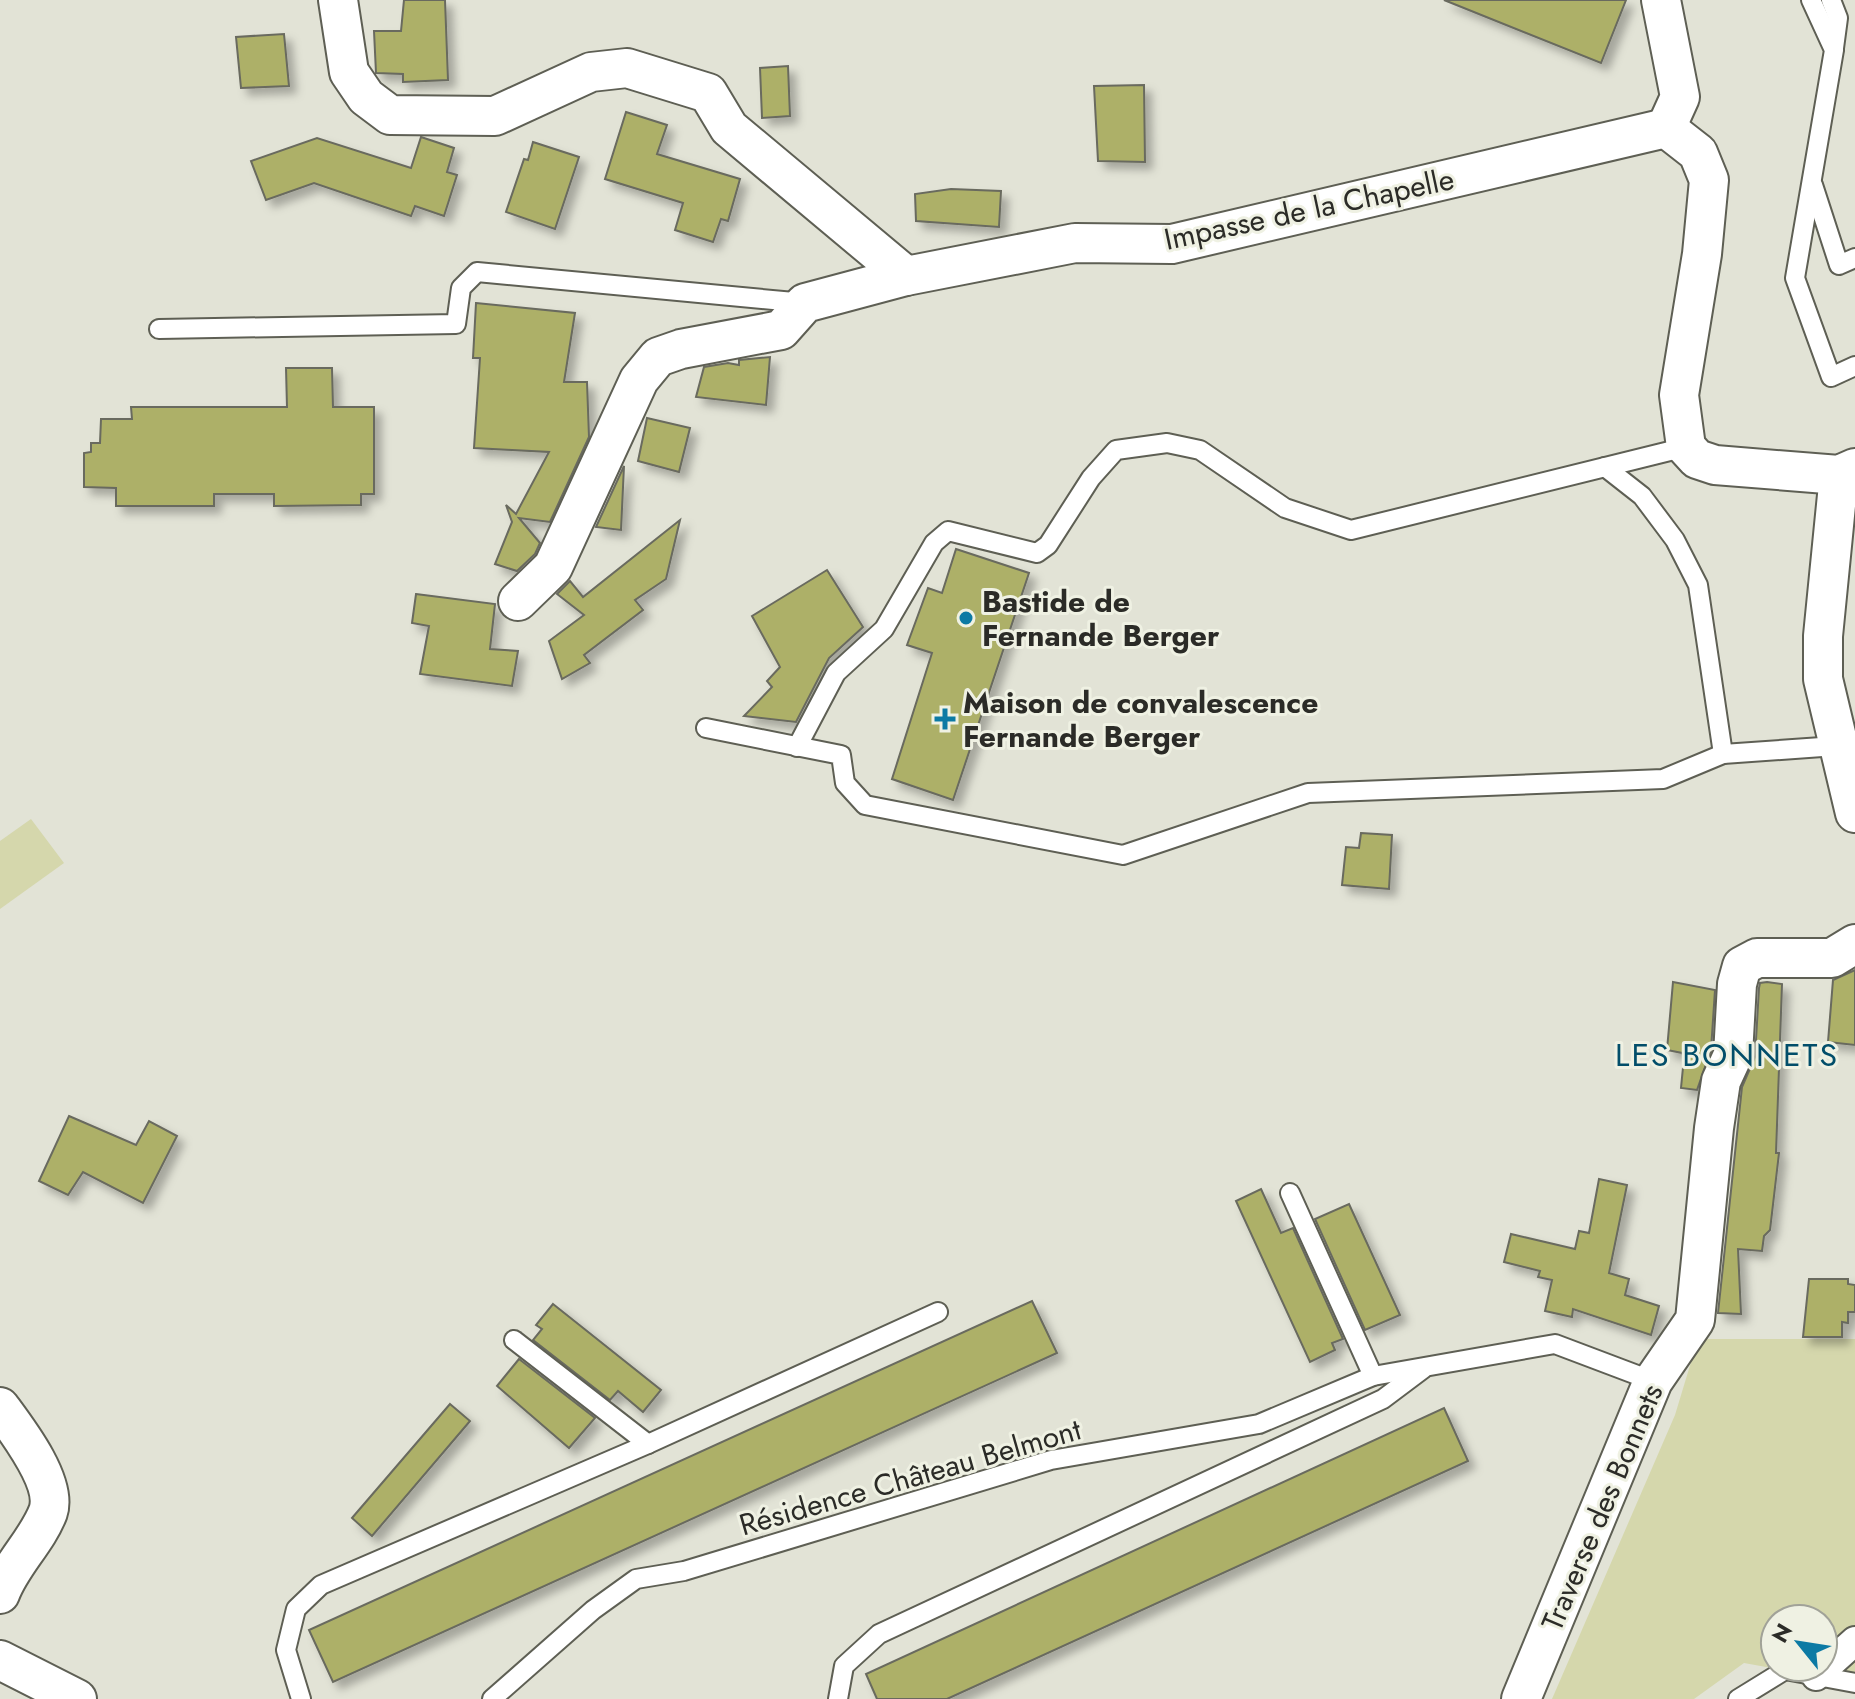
<svg xmlns="http://www.w3.org/2000/svg" width="1855" height="1699" viewBox="0 0 1855 1699" font-family="Jost,sans-serif">
	<defs>
		<filter id="shadow"><feDropShadow dx="7" dy="7" stdDeviation="4" flood-color="#0004"/></filter>
	</defs>
	<rect width="100%" height="100%" fill="#e2e3d6"/>
	<g fill="#d5d7ac" fill-rule="evenodd">
		<polygon points="31,819 64,863 0,909 0,841"/>
		<path d="M 1698,1339 L 1855,1339 L 1855,1683 L 1744,1663 L 1694,1699 L 1552,1699 L 1675,1415 ZM 1775,1619 L 1823,1619 L 1823,1667 L 1775,1667 Z"/>
	</g>
	<g fill="#adb068" stroke="#696a5e" stroke-width="2" filter="url(#shadow)">
		<polygon points="404,0 445,0 448,80 403,82 403,74 376,73 374,31 401,31"/>
		<polygon points="1444,0 1626,0 1601,63"/>
		<polygon points="284,34 289,86 241,88 236,37"/>
		<polygon points="788,66 790,116 762,118 760,68"/>
		<polygon points="1144,85 1145,162 1098,161 1094,86"/>
		<polygon points="626,112 667,125 657,154 740,179 728,221 721,219 713,242 675,230 683,203 605,179"/>
		<polygon points="421,137 454,148 447,172 457,175 444,216 415,206 411,216 314,183 266,200 251,161 317,138 411,168"/>
		<polygon points="533,142 579,157 555,229 506,212 524,159 528,160"/>
		<polygon points="951,189 1001,191 999,227 916,221 915,194"/>
		<polygon points="476,303 575,313 564,382 587,382 589,437 550,522 519,518 540,543 535,554 517,571 495,564 512,522 506,505 516,514 549,452 474,448 480,358 473,358"/>
		<polygon points="770,357 766,405 696,397 704,367 728,363 739,365 739,360"/>
		<polygon points="286,368 332,368 333,407 374,407 374,494 361,494 361,505 274,506 274,494 214,494 214,506 116,506 116,488 84,487 84,453 91,452 91,443 100,443 101,419 132,419 131,407 287,407"/>
		<polygon points="647,418 690,428 679,472 638,461"/>
		<polygon points="624,466 621,530 596,527"/>
		<polygon points="680,520 666,579 635,600 643,610 584,655 590,663 562,679 549,641 584,615 557,594 570,581 583,597"/>
		<polygon points="956,549 1029,573 953,800 892,779 932,653 907,645 928,588 942,593"/>
		<polygon points="827,570 863,627 829,658 796,722 744,716 772,687 767,681 780,667 752,616"/>
		<polygon points="416,594 495,604 490,649 518,651 512,686 420,674 429,626 412,623"/>
		<polygon points="1361,833 1392,835 1389,889 1342,885 1346,847 1359,848"/>
		<polygon points="1855,970 1855,1045 1828,1042 1833,980"/>
		<polygon points="1673,982 1715,990 1711,1050 1697,1090 1681,1088 1684,1057 1682,1053 1667,1050"/>
		<polygon points="1767,982 1782,984 1776,1153 1779,1153 1770,1230 1764,1236 1762,1251 1738,1249 1741,1314 1718,1313 1742,1087 1755,1057 1759,988 1760,983"/>
		<polygon points="69,1116 136,1145 149,1121 177,1136 143,1203 83,1172 68,1195 39,1181"/>
		<polygon points="1599,1179 1627,1185 1609,1273 1629,1279 1625,1295 1659,1306 1651,1335 1573,1309 1572,1317 1545,1311 1552,1280 1538,1277 1540,1271 1504,1262 1511,1234 1575,1249 1579,1231 1589,1233"/>
		<polygon points="1261,1189 1281,1233 1293,1228 1343,1339 1332,1343 1335,1350 1310,1362 1236,1201"/>
		<polygon points="1349,1204 1400,1315 1365,1330 1315,1219"/>
		<polygon points="1809,1279 1848,1279 1848,1284 1855,1285 1855,1312 1848,1312 1848,1323 1842,1322 1842,1337 1803,1337"/>
		<polygon points="1032,1301 1057,1353 333,1682 309,1630"/>
		<polygon points="553,1304 661,1390 643,1412 618,1391 610,1400 533,1340 542,1329 536,1325"/>
		<polygon points="519,1359 595,1418 569,1448 497,1386"/>
		<polygon points="450,1404 470,1421 372,1536 352,1518"/>
		<polygon points="1444,1408 1468,1461 947,1699 877,1699 866,1674"/>
	</g>
	<g fill="none" stroke-linecap="round" stroke-linejoin="round">
		<g stroke="#5e5f54" stroke-width="22">
			<g id="service">
				<polyline points="1811,0 1834,50 1795,278 1831,377 1855,366"/>
				<polyline points="1831,0 1838,18 1834,48"/>
				<polyline points="1813,185 1839,265 1855,258"/>
				<polyline points="159,329 456,324 461,288 477,272 805,303"/>
				<polyline points="1605,467 1642,496 1675,540 1698,585 1723,754"/>
				<polyline points="706,728 841,755 845,783 865,805 1123,855 1308,793 1663,779 1723,754 1836,746"/>
				<polyline points="797,747 836,673 884,629 934,543 948,531 1037,553 1048,545 1091,478 1116,450 1167,443 1200,450 1285,508 1351,530 1686,447"/>
				<polyline points="1290,1193 1373,1376"/>
				<polyline points="514,1340 648,1444"/>
				<polyline points="301,1699 286,1650 296,1609 321,1585 648,1444 938,1312"/>
				<polyline points="492,1699 593,1610 636,1579 684,1571 1051,1460 1259,1424 1373,1376 1555,1344 1653,1381"/>
				<polyline points="838,1699 844,1666 879,1634 1383,1399 1423,1369"/>
				<polyline points="1738,1699 1785,1670 1855,1683"/>
			</g>
		</g>
		<g stroke="#5e5f54" stroke-width="32">
			<polyline id="pedestrian" points="1816,1676 1855,1641"/>
		</g>
		<g stroke="#5e5f54" stroke-width="42">
			<g id="minor">
				<polyline points="338,0 349,72 366,97 390,115 495,116 591,72 627,68 708,93 729,128 906,276"/>
				<polyline points="1661,0 1680,97 1666,128"/>
				<polyline points="1839,475 1823,636 1823,679 1855,813"/>
				<polyline points="518,601 553,567 639,380 658,357 681,349 781,330 805,303 906,276 1075,243 1172,244 1666,128 1698,153 1709,180 1702,254 1679,395 1686,447 1697,459 1715,465 1839,475 1855,468"/>
				<path d="M 0,1407 C 17,1430 58,1483 48,1512 C 37,1541 11,1564 0,1594"/>
				<polyline points="0,1660 77,1699"/>
				<polyline points="1521,1699 1653,1381 1695,1320 1714,1128 1721,1081 1733,1055 1737,984 1742,966 1757,958 1832,958 1855,944"/>
			</g>
		</g>
		<use href="#service" stroke="#fff" stroke-width="18"/>
		<use href="#pedestrian" stroke="#fff" stroke-width="28"/>
		<use href="#minor" stroke="#fff" stroke-width="38"/>
	</g>
	<g fill="#0c7aa4" stroke="#eff1e3" stroke-width="3">
		<circle cx="966" cy="618" r="8"/>
		<path d="M941 707h8v8h8v8h-8v8h-8v-8h-8v-8h8z"/>
	</g>
	<g text-anchor="middle" dominant-baseline="central" stroke-width="6" stroke-linejoin="round" paint-order="stroke">
		<g font-size="30" fill="#2b2b27" stroke="#eff1e3">
			<text transform="translate(1309 209) rotate(-12)">Impasse de la Chapelle</text>
			<text transform="translate(910 1477) rotate(-16)">Résidence Château Belmont</text>
			<text transform="translate(1602 1507) rotate(-67)">Traverse des Bonnets</text>
		</g>
		<g font-size="30" font-weight="bold" fill="#2b2b27" stroke="#eff1e3" text-anchor="start">
			<text x="982" y="601">Bastide de<tspan x="982" dy="34">Fernande Berger</tspan></text>
			<text x="963" y="702">Maison de convalescence<tspan x="963" dy="34">Fernande Berger</tspan></text>
		</g>
		<g font-size="32" letter-spacing="2" fill="#024e6a" stroke="#eff1e3">
			<text x="1727" y="1055">LES BONNETS</text>
		</g>
	</g>
	<g transform="translate(1799 1643) rotate(300)"><circle r="38" fill="#eff1e3" stroke="#a1a298" stroke-width="2"/>
	<path d="M0-6L14 30L0 20L-14 30Z" fill="#0c7aa4"/>
	<text y="-12" font-size="22" font-weight="bold" text-anchor="middle" fill="#2b2b27">N</text>
	</g>
</svg>
